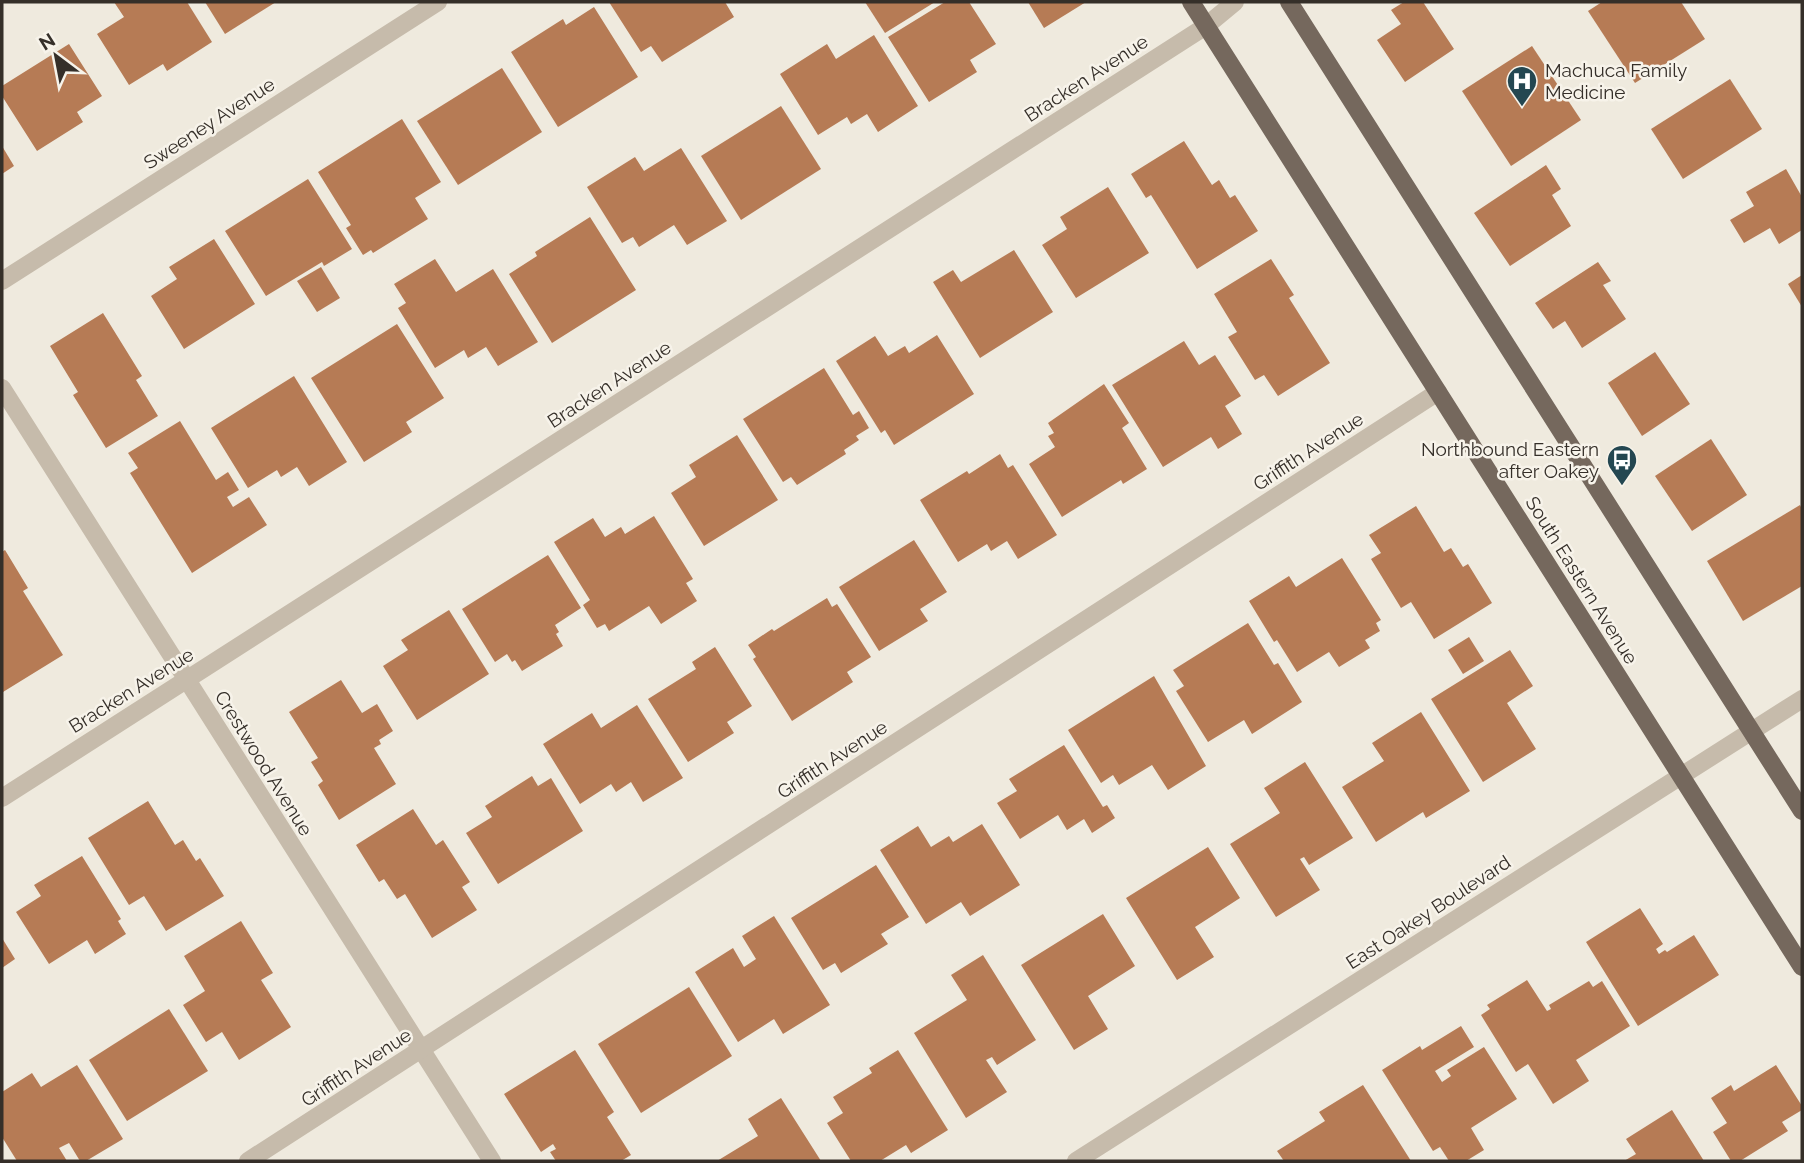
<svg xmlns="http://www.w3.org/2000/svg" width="1804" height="1163" viewBox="0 0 1804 1163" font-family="Raleway,sans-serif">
	<rect width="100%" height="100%" fill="#efeade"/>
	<g fill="#b67b55">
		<polygon points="114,2 187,2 212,42 167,71 163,64 129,85 97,34 124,17"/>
		<polygon points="205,2 276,2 225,34"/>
		<polygon points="609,2 725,2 734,17 662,62 651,46 641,52"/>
		<polygon points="865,2 935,2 885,33"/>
		<polygon points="945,2 969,2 996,44 970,60 977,72 929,102 888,37"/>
		<polygon points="1028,2 1086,2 1044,28"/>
		<polygon points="1404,2 1423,2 1454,49 1405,82 1377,40 1401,24 1391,10"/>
		<polygon points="1602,2 1681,2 1705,39 1635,83 1588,11"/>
		<polygon points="594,7 638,77 558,127 511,52 563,19 566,25"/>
		<polygon points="874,35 918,106 878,132 867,114 851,124 847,117 818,135 780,74 827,44 836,59"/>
		<polygon points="69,44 102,96 77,112 83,122 37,151 2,96 2,86"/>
		<polygon points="1532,46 1581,120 1511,166 1462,91"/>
		<polygon points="502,68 542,132 458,185 417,121"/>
		<polygon points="1730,79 1762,129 1683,179 1651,129"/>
		<polygon points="781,106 821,169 741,220 701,156"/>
		<polygon points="402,119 441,182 415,198 428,219 373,253 371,250 363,255 346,228 351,225 318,172"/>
		<polygon points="1184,141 1212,185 1219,180 1230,198 1235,195 1258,231 1197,269 1151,195 1146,198 1131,174"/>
		<polygon points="2,146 14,166 2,174"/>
		<polygon points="681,148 727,221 687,245 674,225 639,247 633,237 622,243 587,187 635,157 644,171"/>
		<polygon points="1546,165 1561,189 1552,195 1571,226 1510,266 1474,213"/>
		<polygon points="1786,169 1802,197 1802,230 1779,244 1770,228 1744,243 1730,220 1754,206 1746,192"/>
		<polygon points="308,179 352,249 324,266 322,262 266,296 225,231"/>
		<polygon points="1108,187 1149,253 1076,298 1042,245 1067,229 1060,217"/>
		<polygon points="590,217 636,290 552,343 509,274 537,256 535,252"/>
		<polygon points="214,239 255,304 184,349 151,296 177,279 169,267"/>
		<polygon points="1014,250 1053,312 980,358 933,282 953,270 961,282"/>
		<polygon points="435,259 456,292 493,269 538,342 498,366 486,347 468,358 464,350 435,368 398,308 406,303 394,284"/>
		<polygon points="1271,259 1294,295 1289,298 1330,363 1278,396 1264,375 1255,380 1228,337 1237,332 1214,294"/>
		<polygon points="1598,262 1611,281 1603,285 1626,319 1582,348 1565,321 1553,329 1535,303"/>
		<polygon points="321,267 340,298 317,312 297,281"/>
		<polygon points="1802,275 1802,307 1788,284"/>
		<polygon points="103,313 142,376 136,380 158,416 106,448 73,395 78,392 50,346"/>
		<polygon points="397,324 444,398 406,422 412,432 364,462 311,378"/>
		<polygon points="937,335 974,394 894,445 885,430 881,433 836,361 875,336 888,356 905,346 909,353"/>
		<polygon points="1184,341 1199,365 1215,355 1241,396 1225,406 1242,434 1218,449 1211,437 1163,467 1112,385"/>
		<polygon points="1655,352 1690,404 1642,436 1608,383"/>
		<polygon points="824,368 853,415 859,411 869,428 856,436 859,440 844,450 846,454 797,485 791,477 783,482 743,419"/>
		<polygon points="294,376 347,462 309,486 297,467 281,477 277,470 248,488 211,428"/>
		<polygon points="1104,384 1129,423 1122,428 1147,469 1123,484 1121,480 1062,517 1029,464 1055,447 1048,436 1054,433 1048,423"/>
		<polygon points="180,421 216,480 228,472 239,490 227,497 233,507 249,497 267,525 192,573 130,473 138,468 128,453"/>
		<polygon points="737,435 778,500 704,546 671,493 696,477 689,465"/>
		<polygon points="1711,439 1747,495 1692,531 1655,476"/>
		<polygon points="1000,454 1008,468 1013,465 1057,535 1018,559 1007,541 991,551 987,544 958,562 920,500 967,471 969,474"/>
		<polygon points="1800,505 1802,509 1802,586 1743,621 1707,561"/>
		<polygon points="1416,506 1444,552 1451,548 1463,567 1468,564 1492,603 1434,639 1411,602 1401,608 1371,559 1381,553 1369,535"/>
		<polygon points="654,516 693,579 686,583 697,601 661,624 649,606 609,631 605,624 597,628 583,605 590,600 554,542 593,518 605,537 621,527 625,534"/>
		<polygon points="914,540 947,592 920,609 928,621 879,651 839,587"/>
		<polygon points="5,550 28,588 23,591 63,655 3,692 2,552"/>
		<polygon points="548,555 581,608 555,625 559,632 556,634 563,646 522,671 515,660 512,662 507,654 495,662 462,609"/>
		<polygon points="1342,558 1381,620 1376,623 1380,631 1365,640 1370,648 1339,667 1329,652 1297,672 1277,640 1274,642 1249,601 1289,576 1296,587"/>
		<polygon points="827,598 832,607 837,604 871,657 847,672 853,682 792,721 753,659 756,657 748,645 772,629 774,631"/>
		<polygon points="449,610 489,674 417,720 383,666 408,650 401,640"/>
		<polygon points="1248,623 1274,665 1278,663 1302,702 1252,734 1244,720 1208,742 1176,691 1184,686 1173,670"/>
		<polygon points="1469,637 1484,661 1463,674 1448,650"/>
		<polygon points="715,647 752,706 727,722 734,733 688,762 648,699 696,669 692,662"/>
		<polygon points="1510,650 1533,686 1507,703 1536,749 1483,782 1431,699"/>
		<polygon points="1154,676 1206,766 1168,790 1152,765 1119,785 1113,775 1101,783 1068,730"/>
		<polygon points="341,680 362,713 377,704 393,731 379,740 381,744 374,748 396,784 339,820 318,785 323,781 311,762 318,758 289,712"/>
		<polygon points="637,705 683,778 643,802 631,782 616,792 611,784 580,804 543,744 592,713 601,728"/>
		<polygon points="1421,712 1470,791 1426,818 1423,812 1376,842 1342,787 1384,761 1372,743"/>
		<polygon points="1064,745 1103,807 1107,805 1115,818 1092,833 1084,819 1067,830 1058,815 1020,839 997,803 1017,791 1009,779"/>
		<polygon points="1305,762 1353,838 1309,865 1304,857 1300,859 1320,890 1276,917 1230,844 1280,813 1264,788"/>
		<polygon points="532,776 538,786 551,778 583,831 498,884 466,833 492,817 485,806"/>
		<polygon points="148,801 175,845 183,840 196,861 200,858 224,896 166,931 144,896 129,905 88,838"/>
		<polygon points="413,809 436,845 443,840 470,882 462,887 477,910 432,938 405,894 397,899 384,879 379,882 356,845"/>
		<polygon points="982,824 1020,885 970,916 961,902 926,924 880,850 918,826 931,847 949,836 953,842"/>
		<polygon points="1208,847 1240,898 1195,927 1214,957 1177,980 1126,898"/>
		<polygon points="82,856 121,919 118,921 126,934 95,954 87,940 49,964 16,912 41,896 34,885"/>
		<polygon points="876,865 909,917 881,934 888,944 841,973 835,963 823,970 791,918"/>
		<polygon points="1640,908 1663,944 1656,949 1659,954 1665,950 1667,952 1694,935 1719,975 1638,1026 1586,942"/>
		<polygon points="1103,914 1135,966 1088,996 1108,1029 1074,1050 1021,965"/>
		<polygon points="774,916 830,1005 783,1034 774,1019 738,1042 695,972 733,948 744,967 756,959 742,936"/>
		<polygon points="241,921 273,973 261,980 291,1027 239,1060 222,1032 206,1042 183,1005 205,991 184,956"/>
		<polygon points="2,938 15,959 2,968"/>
		<polygon points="983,955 1036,1040 997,1065 992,1057 986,1060 1007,1092 966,1118 914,1033 967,1000 951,975"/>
		<polygon points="1527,980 1547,1011 1551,1009 1549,1005 1589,981 1593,987 1602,981 1630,1026 1576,1060 1589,1081 1553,1104 1528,1064 1516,1072 1481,1015 1490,1009 1487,1005"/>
		<polygon points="689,987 732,1056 641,1113 598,1044"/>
		<polygon points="169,1009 208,1071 127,1121 89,1060"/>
		<polygon points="1461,1026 1474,1047 1435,1071 1442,1082 1451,1076 1447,1070 1484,1047 1517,1099 1471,1128 1484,1150 1466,1161 1449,1161 1440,1147 1433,1151 1382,1070 1420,1046 1422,1050"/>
		<polygon points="575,1050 614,1112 607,1117 631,1155 621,1161 556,1161 550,1152 556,1149 553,1144 541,1152 504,1094"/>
		<polygon points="898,1050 948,1130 911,1153 906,1145 880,1161 851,1161 827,1123 843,1113 833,1097 872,1073 869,1068"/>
		<polygon points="77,1065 123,1139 86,1161 80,1161 69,1143 59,1148 67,1161 17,1161 2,1137 2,1092 32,1073 41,1087"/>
		<polygon points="1776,1065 1802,1106 1802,1110 1782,1122 1788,1131 1740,1161 1731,1161 1713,1132 1727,1123 1711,1098 1731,1085 1734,1091"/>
		<polygon points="1363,1085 1411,1161 1284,1161 1277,1151 1325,1121 1319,1112"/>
		<polygon points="781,1098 821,1161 717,1161 758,1136 748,1119"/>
		<polygon points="1672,1110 1704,1161 1624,1161 1636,1154 1626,1139"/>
	</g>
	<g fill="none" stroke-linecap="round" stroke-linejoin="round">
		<g stroke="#c6bbab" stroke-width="18">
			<polyline points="2,281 438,2"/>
			<polyline points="2,388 492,1161"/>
			<polyline points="2,798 1206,26 1235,2"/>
			<polyline points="248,1161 1438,392"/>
		</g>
		<polyline stroke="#c6bbab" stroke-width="18" points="1076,1161 1802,699"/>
		<g stroke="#75685d" stroke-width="18">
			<polyline points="1191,2 1802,967"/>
			<polyline points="1289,2 1802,811"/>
		</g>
	</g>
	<defs>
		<g id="hospital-pin" transform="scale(1.575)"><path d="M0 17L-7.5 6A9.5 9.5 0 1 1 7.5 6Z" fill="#244751" stroke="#f7f3ea"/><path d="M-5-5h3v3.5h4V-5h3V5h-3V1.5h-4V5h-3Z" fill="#fff"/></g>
		<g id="bus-pin" transform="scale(1.575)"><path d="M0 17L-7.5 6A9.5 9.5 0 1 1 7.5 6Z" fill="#244751" stroke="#f7f3ea"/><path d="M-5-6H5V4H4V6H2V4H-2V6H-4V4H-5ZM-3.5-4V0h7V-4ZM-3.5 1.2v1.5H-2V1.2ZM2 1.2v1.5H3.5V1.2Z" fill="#fff"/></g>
	</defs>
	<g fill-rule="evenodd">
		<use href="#hospital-pin" x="1522" y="81"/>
		<use href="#bus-pin" x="1622" y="460"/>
	</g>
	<g text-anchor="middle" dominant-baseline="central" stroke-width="5" stroke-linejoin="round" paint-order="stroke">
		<g font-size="19" fill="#352f29" stroke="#f7f3ea" text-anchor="start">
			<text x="1545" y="70">Machuca Family<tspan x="1545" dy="22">Medicine</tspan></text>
			<text x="1599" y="449" text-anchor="end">Northbound Eastern<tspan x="1599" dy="22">after Oakey</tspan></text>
		</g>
		<g font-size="19" fill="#352f29" stroke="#f7f3ea">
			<text transform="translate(1086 78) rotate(-33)">Bracken Avenue</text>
			<text transform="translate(209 123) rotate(-33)">Sweeney Avenue</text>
			<text transform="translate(609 384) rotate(-33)">Bracken Avenue</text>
			<text transform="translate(1308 451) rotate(-33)">Griffith Avenue</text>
			<text transform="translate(1582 580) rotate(58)">South Eastern Avenue</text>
			<text transform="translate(131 690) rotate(-32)">Bracken Avenue</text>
			<text transform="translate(832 759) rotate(-33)">Griffith Avenue</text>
			<text transform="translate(264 763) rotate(58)">Crestwood Avenue</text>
			<text transform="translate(1428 912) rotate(-33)">East Oakey Boulevard</text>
			<text transform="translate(356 1067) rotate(-33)">Griffith Avenue</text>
		</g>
	</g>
	<rect width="1804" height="1163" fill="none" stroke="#352f29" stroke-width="7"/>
	<g transform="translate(56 56) rotate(328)" stroke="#f7f3ea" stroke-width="5" paint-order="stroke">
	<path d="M0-5L12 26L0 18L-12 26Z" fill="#352f29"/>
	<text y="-10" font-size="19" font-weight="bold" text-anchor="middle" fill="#352f29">N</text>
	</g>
</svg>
